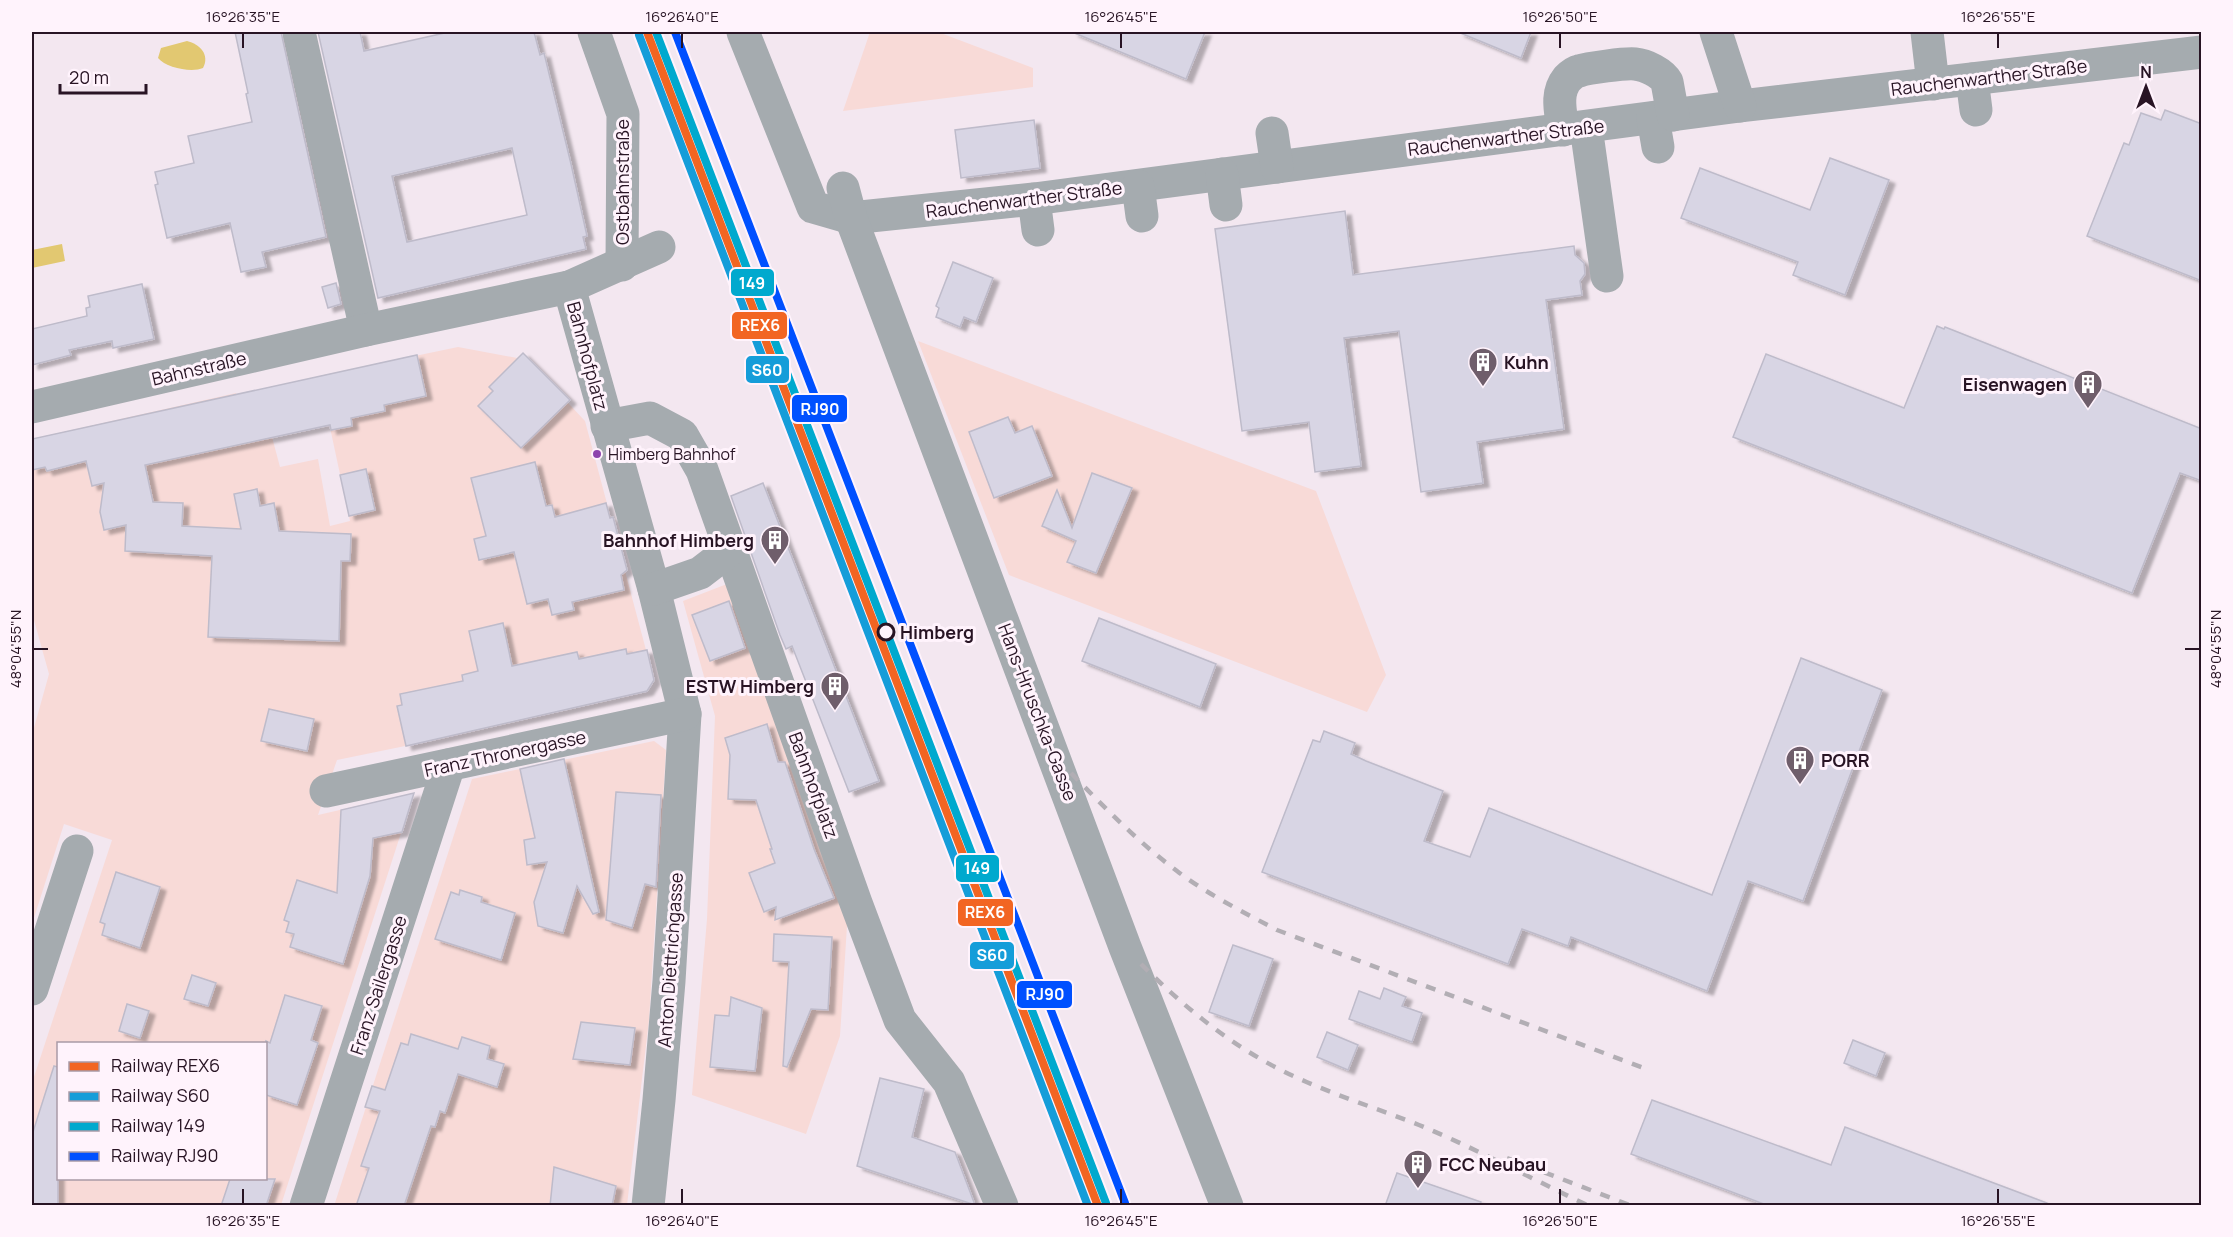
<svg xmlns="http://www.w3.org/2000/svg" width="2233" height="1237" viewBox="0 0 2233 1237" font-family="Manrope,sans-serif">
	<defs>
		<filter id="shadow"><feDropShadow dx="6" dy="4" stdDeviation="1.5" flood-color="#0004"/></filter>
	</defs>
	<rect width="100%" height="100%" fill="#f3e7f0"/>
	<g fill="#f8dad7" fill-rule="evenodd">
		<polygon points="870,32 938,32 1033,68 1033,87 843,111"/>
		<polygon points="918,341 1316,491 1386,675 1367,712 1009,575"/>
		<path d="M 458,347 L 517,358 L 522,354 L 585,421 L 654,680 L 647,691 L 444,738 L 337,760 L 318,815 L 405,795 L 411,802 L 281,1205 L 32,1205 L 32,1083 L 112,840 L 64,824 L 32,924 L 32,735 L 49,674 L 32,613 L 32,439 L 236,393 L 247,443 L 272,437 L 280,467 L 318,459 L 330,526 L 350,521 L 319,376 ZM 58,1044 L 266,1044 L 266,1178 L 58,1178 Z"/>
		<polygon points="727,584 848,910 840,1036 806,1134 692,1095 707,919 715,716 683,601"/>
		<polygon points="654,741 666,750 649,1020 627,1205 334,1206 472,779"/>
	</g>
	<g fill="#e2c871">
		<path d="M 187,41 C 200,44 210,55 203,68 C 192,73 166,68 158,58 L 161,48 Z"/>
		<polygon points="62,244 65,261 32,268 32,250"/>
	</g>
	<g fill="#d8d5e4" stroke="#bebbca" stroke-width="1.5" fill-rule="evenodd" filter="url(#shadow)">
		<polygon points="235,32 281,32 326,237 262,252 266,267 241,272 230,223 167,238 155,185 158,184 155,172 194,163 188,136 252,122 246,94 248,93"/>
		<path d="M 318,32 L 360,32 L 364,51 L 449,32 L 534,32 L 540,55 L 544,53 L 571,164 L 587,236 L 583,237 L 586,249 L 378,298 ZM 512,148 L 527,215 L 407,242 L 392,176 Z"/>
		<polygon points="1072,32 1205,32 1186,79"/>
		<polygon points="1458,32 1531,32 1521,58"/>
		<polygon points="2165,110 2202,124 2202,281 2087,236 2124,143 2129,145 2141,113 2161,120"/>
		<polygon points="1034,120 1040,168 961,178 955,130"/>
		<polygon points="1830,158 1889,180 1845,295 1793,275 1798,262 1681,218 1700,168 1810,210"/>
		<polygon points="1345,211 1353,275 1574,246 1575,255 1584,263 1585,274 1580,281 1582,295 1546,300 1564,429 1477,442 1483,483 1421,492 1399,331 1344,338 1361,466 1315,472 1309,422 1242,431 1215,229"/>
		<polygon points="953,262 993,278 976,322 964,317 960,327 936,317 939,308 936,306"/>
		<polygon points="336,283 341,304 328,308 322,287"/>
		<polygon points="142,284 154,339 113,348 112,341 69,350 71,355 32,365 32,329 87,316 86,308 90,307 88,296"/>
		<polygon points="1937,326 1944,329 1945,327 2202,429 2202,481 2180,473 2132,593 1733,437 1766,354 1904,408"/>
		<polygon points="523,353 570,400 521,448 478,406 493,391 489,387"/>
		<polygon points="417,355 426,396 384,405 385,411 351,418 352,426 331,430 330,425 145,465 153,502 183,503 182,526 241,529 234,494 257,489 260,506 274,503 279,531 351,534 350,561 341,561 339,641 208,637 212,556 125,551 126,525 104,530 100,512 104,483 92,486 86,461 47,471 45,467 32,470 32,439"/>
		<polygon points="1008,417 1015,433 1032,426 1052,476 994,498 969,432"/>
		<polygon points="535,462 546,506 552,505 555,517 606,503 610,518 613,517 627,570 621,575 624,590 572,602 574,610 552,615 548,599 527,604 514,552 479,560 474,539 486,536 471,478"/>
		<polygon points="366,469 375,510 349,516 340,475"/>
		<polygon points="1092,473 1132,488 1096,573 1067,562 1076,541 1042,526 1057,490 1072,528"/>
		<polygon points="763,483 879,781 849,792 792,646 786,649 780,635 731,496"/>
		<polygon points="729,601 745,648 710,661 692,615"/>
		<polygon points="1099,618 1216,664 1200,707 1082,661"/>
		<polygon points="503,623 512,666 577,652 579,659 626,649 627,654 647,650 654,680 647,691 406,746 397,706 402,705 400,694 463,681 462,675 478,671 469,631"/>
		<polygon points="1801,658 1882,690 1803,901 1748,881 1707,991 1571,937 1568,946 1522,929 1508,964 1262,872 1313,740 1320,742 1324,731 1355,743 1351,754 1366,761 1443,791 1424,841 1470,857 1489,808 1712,895"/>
		<polygon points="269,709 314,719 307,751 261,741"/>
		<polygon points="767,724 778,762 785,762 814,849 834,898 775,920 776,907 764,912 749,873 775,863 770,849 772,849 756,800 728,799 730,755 725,738"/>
		<polygon points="564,759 599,912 593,914 577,886 563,933 538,926 534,902 547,862 527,865 524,840 535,838 520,769"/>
		<polygon points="616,792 661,795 656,887 645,884 632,928 606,920"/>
		<polygon points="414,793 402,832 373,838 370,876 343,964 290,947 294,934 286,932 289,922 284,920 297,880 337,893 341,810"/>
		<polygon points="116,872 160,887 140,948 102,935 105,924 100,922"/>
		<polygon points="460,890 482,897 481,902 515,913 501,960 435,939 451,892 459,895"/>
		<polygon points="774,934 832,937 828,1010 811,1009 787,1067 783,1066 789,962 773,961"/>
		<polygon points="1233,945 1273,959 1249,1026 1209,1012"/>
		<polygon points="192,975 216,983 208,1006 184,999"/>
		<polygon points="1384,988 1406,997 1402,1006 1422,1013 1412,1042 1349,1019 1359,991 1380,999"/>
		<polygon points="285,995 322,1006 311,1040 318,1043 297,1105 266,1095 266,1041 270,1043"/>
		<polygon points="731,997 762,1008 755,1071 710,1067 715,1015 729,1016"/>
		<polygon points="127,1004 149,1011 140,1038 119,1031"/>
		<polygon points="581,1022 635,1028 630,1065 573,1059"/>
		<polygon points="1327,1032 1358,1045 1348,1070 1317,1057"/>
		<polygon points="411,1034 458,1049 462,1037 490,1046 487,1059 504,1064 497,1087 458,1074 445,1113 440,1111 435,1127 431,1126 404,1206 356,1206 369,1168 361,1166 380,1111 365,1107 372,1086 385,1090 401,1043 408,1045"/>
		<polygon points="1853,1040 1885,1053 1876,1076 1844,1063"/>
		<polygon points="54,1066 58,1067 58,1206 32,1206 32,1135"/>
		<polygon points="880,1078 924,1089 912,1137 955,1152 975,1205 857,1166"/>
		<polygon points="1652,1100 1831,1165 1845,1127 2047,1203 2047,1206 1769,1206 1631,1154"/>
		<polygon points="554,1167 616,1186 612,1206 550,1206"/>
		<polygon points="1397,1173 1481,1202 1480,1206 1385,1206"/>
		<polygon points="230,1179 275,1179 266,1206 221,1206"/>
	</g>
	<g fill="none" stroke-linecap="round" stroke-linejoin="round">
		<g stroke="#a5abaf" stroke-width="33">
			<polyline points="299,32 366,330"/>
			<polyline points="594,32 623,114 622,265"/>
			<polyline points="743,32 813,207 851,218 1034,199 1740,106 2202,52"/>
			<polyline points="1716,32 1740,106"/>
			<polyline points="1927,32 1933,84"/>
			<polyline points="1972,79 1976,110"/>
			<polyline points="1653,118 1658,147"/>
			<polyline points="1586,127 1607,276"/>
			<path d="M 1563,130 C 1561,113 1555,94 1567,79 C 1570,76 1574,72 1579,71 C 1588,68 1625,63 1635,64 C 1646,65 1662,73 1667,82 L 1673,115"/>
			<polyline points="1272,133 1277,167"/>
			<polyline points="1222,174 1226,205"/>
			<polyline points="1138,186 1142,216"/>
			<polyline points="843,188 851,218 1125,947 1227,1206"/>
			<polyline points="1034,199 1038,230"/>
			<polyline points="569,287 654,589 685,714 669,981 659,1100 648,1206"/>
			<polyline points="32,407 366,330 569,287 659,247"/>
			<polyline points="607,426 650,418 682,435 702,470 856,903 900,1020 949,1082 1002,1206"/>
			<polyline points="654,589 700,573 730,550"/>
			<polyline points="326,791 685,714"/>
			<polyline points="32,989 77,851"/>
			<polyline points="306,1206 449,765"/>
		</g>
		<g stroke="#b2aeb4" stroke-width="4.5" stroke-dasharray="10 10" stroke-linecap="butt">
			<path d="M 1071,773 C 1105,808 1138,842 1177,871 C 1207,894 1243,912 1277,930 L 1649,1070"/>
			<path d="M 1141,964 C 1181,1004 1224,1040 1275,1067 C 1321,1091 1371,1106 1419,1125 C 1477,1149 1532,1179 1589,1206"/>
			<polyline points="1507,1158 1632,1206"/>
		</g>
		<g stroke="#fff3fc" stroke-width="12">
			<polyline id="rail-1" points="647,32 1098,1206"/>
		</g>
		<g stroke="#fff3fc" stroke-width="12">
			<polyline id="rail-2" points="639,35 1088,1206"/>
		</g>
		<g stroke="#fff3fc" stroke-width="12">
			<polyline id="rail-3" points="656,32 1106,1203"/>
		</g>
		<g stroke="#fff3fc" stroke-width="12">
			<polyline id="rail-4" points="675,32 1125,1203"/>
		</g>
		<use href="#rail-1" stroke="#f26522" stroke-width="8"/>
		<use href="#rail-2" stroke="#159dd9" stroke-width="8"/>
		<use href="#rail-3" stroke="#00a9ce" stroke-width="8"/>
		<use href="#rail-4" stroke="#0050ff" stroke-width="8"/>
	</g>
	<path fill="none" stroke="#281424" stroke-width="2" d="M 243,33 L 243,48M 682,33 L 682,48M 1121,33 L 1121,48M 1560,33 L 1560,48M 1998,33 L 1998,48M 33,649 L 48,649M 2185,649 L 2200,649M 243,1189 L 243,1204M 682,1189 L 682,1204M 1121,1189 L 1121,1204M 1560,1189 L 1560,1204M 1998,1189 L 1998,1204"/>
	<defs>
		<g id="building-pin" transform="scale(1.5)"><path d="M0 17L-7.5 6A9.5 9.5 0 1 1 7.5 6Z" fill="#6f5e6b" stroke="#fff3fc"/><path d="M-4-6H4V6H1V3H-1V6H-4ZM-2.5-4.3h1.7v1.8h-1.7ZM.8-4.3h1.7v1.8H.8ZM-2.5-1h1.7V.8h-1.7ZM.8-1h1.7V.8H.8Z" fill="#fff"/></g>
	</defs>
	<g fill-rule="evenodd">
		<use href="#building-pin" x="1483" y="362"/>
		<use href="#building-pin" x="2088" y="384"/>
		<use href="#building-pin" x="775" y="540"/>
		<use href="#building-pin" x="835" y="686"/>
		<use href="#building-pin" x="1800" y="760"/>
		<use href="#building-pin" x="1418" y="1164"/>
	</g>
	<circle fill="#8e44ad" stroke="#fff3fc" stroke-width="2" cx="597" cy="454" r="5"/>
	<circle fill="#fff3fc" stroke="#281424" stroke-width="3" cx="886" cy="632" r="8"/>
	<g text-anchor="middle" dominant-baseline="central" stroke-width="6" stroke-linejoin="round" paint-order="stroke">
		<g font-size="16" fill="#281424" stroke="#fff3fc" text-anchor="start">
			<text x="608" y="454">Himberg Bahnhof</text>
		</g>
		<g font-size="18" fill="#281424" stroke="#fff3fc">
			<text transform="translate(1989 77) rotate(-7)">Rauchenwarther Straße</text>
			<text transform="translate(1506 137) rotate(-7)">Rauchenwarther Straße</text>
			<text transform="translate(622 182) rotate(-90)">Ostbahnstraße</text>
			<text transform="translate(1024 199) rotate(-7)">Rauchenwarther Straße</text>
			<text transform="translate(588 356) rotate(75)">Bahnhofplatz</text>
			<text transform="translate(199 368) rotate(-13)">Bahnstraße</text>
			<text transform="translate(1038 712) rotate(69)">Hans-Hruschka-Gasse</text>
			<text transform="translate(505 753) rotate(-12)">Franz Thronergasse</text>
			<text transform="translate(814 785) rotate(70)">Bahnhofplatz</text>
			<text transform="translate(670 960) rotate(-86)">Anton Diettrichgasse</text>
			<text transform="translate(378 985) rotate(-72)">Franz Sailergasse</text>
		</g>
		<g font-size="18" font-weight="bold" fill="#281424" stroke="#fff3fc" text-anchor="start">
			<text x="1504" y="362">Kuhn</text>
			<text x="2067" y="384" text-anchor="end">Eisenwagen</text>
			<text x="754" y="540" text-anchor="end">Bahnhof Himberg</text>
			<text x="814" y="686" text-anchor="end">ESTW Himberg</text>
			<text x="1821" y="760">PORR</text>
			<text x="1439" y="1164">FCC Neubau</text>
		</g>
		<g font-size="18" font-weight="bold" fill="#281424" stroke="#fff3fc" text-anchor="start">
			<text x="900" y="632">Himberg</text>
		</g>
	</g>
	<g stroke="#fff3fc" stroke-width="2">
		<rect x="730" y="268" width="45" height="29" rx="6" fill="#00a9ce"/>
		<rect x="731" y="311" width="57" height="29" rx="6" fill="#f26522"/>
		<rect x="745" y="355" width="45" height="29" rx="6" fill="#159dd9"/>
		<rect x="791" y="394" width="57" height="29" rx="6" fill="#0050ff"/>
		<rect x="955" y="854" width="45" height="29" rx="6" fill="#00a9ce"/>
		<rect x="957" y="898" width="57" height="29" rx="6" fill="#f26522"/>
		<rect x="969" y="941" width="46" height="29" rx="6" fill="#159dd9"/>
		<rect x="1016" y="980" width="57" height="29" rx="6" fill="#0050ff"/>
	</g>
	<g font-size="16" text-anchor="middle" font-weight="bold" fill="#fff">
		<text x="752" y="289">149</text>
		<text x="760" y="331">REX6</text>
		<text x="767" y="376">S60</text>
		<text x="820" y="415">RJ90</text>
		<text x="977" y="874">149</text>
		<text x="985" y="918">REX6</text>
		<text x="992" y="961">S60</text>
		<text x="1045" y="1000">RJ90</text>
	</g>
	<rect width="2233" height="1237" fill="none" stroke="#fff3fc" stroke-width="66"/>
	<rect x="57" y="1042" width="210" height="138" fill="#fff3fc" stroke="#a99aa6" stroke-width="1.5"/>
	<rect x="69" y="1062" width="30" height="9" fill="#f26522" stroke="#a99aa6" stroke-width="1.5"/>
	<text x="111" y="1072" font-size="18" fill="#281424">Railway REX6</text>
	<rect x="69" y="1092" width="30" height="9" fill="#159dd9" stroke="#a99aa6" stroke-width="1.5"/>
	<text x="111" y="1102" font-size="18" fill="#281424">Railway S60</text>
	<rect x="69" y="1122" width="30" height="9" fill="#00a9ce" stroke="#a99aa6" stroke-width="1.5"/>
	<text x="111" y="1132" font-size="18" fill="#281424">Railway 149</text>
	<rect x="69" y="1152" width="30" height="9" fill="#0050ff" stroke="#a99aa6" stroke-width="1.5"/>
	<text x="111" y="1162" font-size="18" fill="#281424">Railway RJ90</text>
	<g transform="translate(2146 87)" stroke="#fff3fc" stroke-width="4.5" paint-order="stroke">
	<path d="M0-4.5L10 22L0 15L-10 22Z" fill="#281424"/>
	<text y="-9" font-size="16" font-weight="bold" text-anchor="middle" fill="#281424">N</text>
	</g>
	<path d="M60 84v9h86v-9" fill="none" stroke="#281424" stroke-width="3"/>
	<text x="69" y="84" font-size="18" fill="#281424" stroke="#fff3fc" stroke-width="4.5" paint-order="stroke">20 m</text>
	<rect x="33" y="33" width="2167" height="1171" fill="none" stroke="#281424" stroke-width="2"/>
	<g font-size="15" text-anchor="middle" fill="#281424">
		<text x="243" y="22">16°26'35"E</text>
		<text x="682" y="22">16°26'40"E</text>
		<text x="1121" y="22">16°26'45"E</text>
		<text x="1560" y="22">16°26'50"E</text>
		<text x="1998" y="22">16°26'55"E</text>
		<text transform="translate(16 649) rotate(-90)" y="5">48°04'55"N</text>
		<text transform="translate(2216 649) rotate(-90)" y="5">48°04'55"N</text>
		<text x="243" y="1226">16°26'35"E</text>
		<text x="682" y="1226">16°26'40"E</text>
		<text x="1121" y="1226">16°26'45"E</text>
		<text x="1560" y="1226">16°26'50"E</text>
		<text x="1998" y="1226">16°26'55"E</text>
	</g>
</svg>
